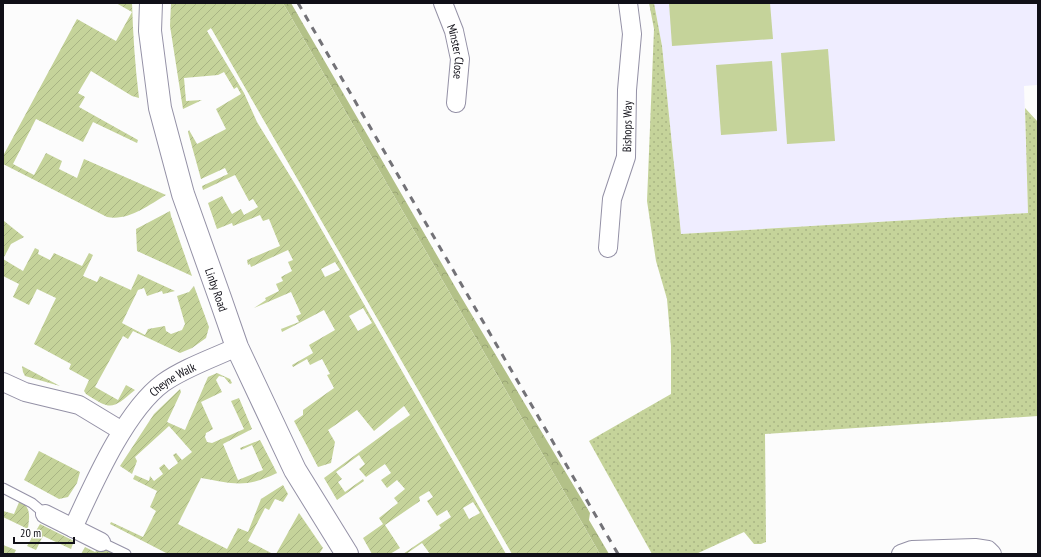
<svg xmlns="http://www.w3.org/2000/svg" width="1041" height="557" viewBox="0 0 1041 557" font-family="'PT Sans Narrow',sans-serif">
	<defs>
		<pattern id="grass-dots" width="8" height="8" patternUnits="userSpaceOnUse"><rect width="8" height="8" fill="#c5d39a"/><path d="M2 2h.1M6 6h.1" fill="none" stroke="#a8b484" stroke-width="1.8" stroke-linecap="round"/></pattern>
		<pattern id="forest-crowns" width="20" height="18" patternUnits="userSpaceOnUse"><rect width="20" height="18" fill="#b3c188"/><path d="M2 6a3 3 0 1 1 6 0M12 15a3 3 0 1 1 6 0" fill="none" stroke="#99a575"/></pattern>
		<pattern id="garden-furrows" width="10" height="10" patternUnits="userSpaceOnUse"><rect width="10" height="10" fill="#c5d39a"/><path d="M-1 1l2-2M0 10L10 0M9 11l2-2" fill="none" stroke="#a8b484"/></pattern>
	</defs>
	<rect width="100%" height="100%" fill="#fcfcfc"/>
	<polygon fill="#efedff" points="654,3 1038,3 1038,82 1037,85 1024,86 1028,213 681,234 662,46"/>
	<polygon fill="url(#grass-dots)" points="649,3 654,3 662,46 681,234 1028,213 1025,108 1038,122 1038,416 765,434 766,542 761,544 754,544 744,532 696,554 652,554 589,441 671,394 671,346 667,299 656,261 647,201 654,29"/>
	<polygon fill="url(#forest-crowns)" points="283,3 291,3 457,290 590,513 589,520 609,554 600,554"/>
	<g fill="url(#garden-furrows)" fill-rule="evenodd">
		<path d="M 116,3 L 132,3 C 133,35 135,66 139,98 L 132,96 L 91,71 L 78,93 L 85,97 L 79,107 L 138,140 L 137,143 L 93,122 L 83,142 L 36,119 L 13,164 L 34,175 L 46,153 L 62,161 L 59,169 L 77,178 L 84,159 L 166,195 C 147,206 129,221 107,217 L 3,164 L 3,156 L 77,19 L 116,41 L 132,12 Z"/>
		<path d="M 171,3 L 283,3 L 600,554 L 512,554 L 211,28 L 207,31 L 244,93 L 257,122 L 303,197 L 506,554 L 430,554 L 422,543 L 406,554 L 403,554 L 441,528 L 439,525 L 451,517 L 447,510 L 437,516 L 427,501 L 433,497 L 429,491 L 419,497 L 420,501 L 385,525 L 400,548 L 390,554 L 372,554 L 363,538 L 383,524 L 379,518 L 398,503 L 394,498 L 405,489 L 397,480 L 387,488 L 381,480 L 391,473 L 385,464 L 366,477 L 359,469 L 365,464 L 359,455 L 336,472 L 342,479 L 338,482 L 345,492 L 363,479 L 364,481 L 337,500 L 324,478 L 410,415 L 404,406 L 374,431 L 357,410 L 328,430 L 335,442 L 331,463 L 318,467 L 294,421 L 303,415 L 303,410 L 334,388 L 327,375 L 330,374 L 322,359 L 310,365 L 307,359 L 293,367 L 292,365 L 313,353 L 309,345 L 335,330 L 324,310 L 282,332 L 281,329 L 299,322 L 296,316 L 301,314 L 291,292 L 254,308 L 266,300 L 265,298 L 279,291 L 276,284 L 283,281 L 281,277 L 292,271 L 288,262 L 293,260 L 288,250 L 251,267 L 250,264 L 248,265 L 247,260 L 280,246 L 269,219 L 263,221 L 260,215 L 233,226 L 232,223 L 217,229 L 208,203 L 222,196 L 232,214 L 241,209 L 244,215 L 258,207 L 253,199 L 249,201 L 235,175 L 203,190 L 202,186 L 228,174 L 225,168 L 201,179 L 188,132 L 189,130 L 197,144 L 226,129 L 216,109 L 241,94 L 237,87 L 234,89 L 224,72 L 218,75 L 184,78 L 186,101 L 202,100 L 183,109 L 170,26 ZM 335,262 L 340,270 L 325,277 L 321,269 ZM 363,308 L 372,323 L 358,331 L 349,316 ZM 473,502 L 480,513 L 469,519 L 463,508 Z"/>
		<polygon points="170,211 171,216 192,276 137,251 136,229"/>
		<polygon points="4,221 24,237 11,244 3,259"/>
		<path d="M 35,248 L 39,250 L 38,254 L 50,260 L 54,253 L 82,266 L 89,253 L 93,255 L 83,276 L 97,282 L 100,276 L 131,290 L 138,274 L 175,291 L 163,294 L 162,291 L 147,296 L 144,288 L 138,290 L 122,323 L 145,335 L 148,329 L 165,326 L 166,331 L 171,334 L 182,330 L 185,324 L 177,296 L 189,292 L 194,286 L 209,327 L 206,338 L 192,348 L 180,353 L 133,331 L 128,339 L 123,336 L 95,387 L 118,400 L 126,385 L 135,390 C 112,409 112,411 86,394 L 84,391 L 89,380 L 69,369 L 71,364 L 34,344 L 56,298 L 37,289 L 29,305 L 13,297 L 19,284 L 3,276 L 3,259 L 23,271 Z"/>
		<polygon points="22,366 60,386 25,376 23,372"/>
		<path d="M 217,373 L 230,379 L 232,383 L 230,384 L 224,377 L 219,376 L 216,380 L 222,392 L 201,402 L 213,429 L 206,433 L 205,437 L 207,442 L 212,443 L 244,429 L 231,401 L 239,398 L 252,429 L 223,444 L 238,480 L 263,470 L 252,445 L 241,450 L 240,448 L 260,440 L 277,473 C 246,488 234,484 201,478 L 178,524 L 227,549 L 238,528 L 248,532 L 261,499 L 283,485 L 288,494 L 283,502 L 275,499 L 269,510 L 265,508 L 248,541 L 273,554 L 168,554 L 110,524 L 111,522 L 143,537 L 156,511 L 150,507 L 157,491 L 133,479 L 135,475 L 149,481 L 150,476 L 154,481 L 163,474 L 159,468 L 164,464 L 169,470 L 178,463 L 173,455 L 176,453 L 182,460 L 192,452 L 169,426 L 135,457 L 137,461 L 132,474 L 120,466 L 154,414 L 180,389 L 181,392 L 167,422 L 185,430 L 208,377 Z"/>
		<polygon points="39,451 80,472 77,483 68,497 59,499 24,480"/>
		<path d="M 20,500 C 32,509 29,517 28,529 L 3,517 L 3,511 L 14,514 Z"/>
		<polygon points="299,513 323,548 319,554 276,554"/>
		<polygon points="40,524 74,541 71,549 43,536 36,550 27,546"/>
		<polygon points="3,545 16,550 14,554 3,554"/>
		<polygon points="101,546 118,554 81,554 85,547 95,552"/>
	</g>
	<g fill="#c5d39a">
		<polygon points="669,3 770,3 773,39 672,46"/>
		<polygon points="828,49 835,141 787,144 781,53"/>
		<polygon points="772,61 777,131 721,135 716,65"/>
	</g>
	<g fill="none" stroke-linecap="round" stroke-linejoin="round">
		<g stroke="#9491a6" stroke-width="11">
			<g id="service">
				<polyline points="3,488 32,503 45,514"/>
				<polyline points="101,542 126,554"/>
			</g>
		</g>
		<g stroke="#9491a6" stroke-width="20">
			<g id="minor">
				<path id="s1" d="M 443,3 L 454,31 L 460,59 L 456,103"/>
				<path id="s2" d="M 608,248 L 612,199 L 626,157 L 627,90 L 632,34 L 628,3"/>
				<polyline points="3,382 25,392 79,405 122,431"/>
				<polyline points="45,514 101,542"/>
				<path id="s3" d="M 73,528 C 93,485 125,411 163,383 C 184,368 213,358 237,347"/>
				<polyline points="901,554 912,550 975,548 988,550 992,554"/>
			</g>
		</g>
		<g stroke="#9491a6" stroke-width="24">
			<g id="tertiary">
				<path id="s4" d="M 151,3 L 150,31 L 160,108 L 183,194 L 220,298 L 237,347 L 295,470 L 347,554"/>
			</g>
		</g>
		<use href="#service" stroke="#fff" stroke-width="9"/>
		<use href="#minor" stroke="#fff" stroke-width="18"/>
		<use href="#tertiary" stroke="#fff" stroke-width="22"/>
		<polyline stroke="#737277" stroke-width="3" stroke-dasharray="7 7" stroke-linecap="butt" points="298,3 618,554"/>
	</g>
	<g text-anchor="middle" dominant-baseline="central" stroke-width="3" stroke-linejoin="round" paint-order="stroke">
		<g font-size="12" fill="#100f17" stroke="#fff">
			<text stroke="none"><textPath href="#s1" startOffset="51">Minster Close</textPath></text>
			<text stroke="none"><textPath href="#s2" startOffset="124">Bishops Way</textPath></text>
			<text stroke="none"><textPath href="#s4" startOffset="296">Linby Road</textPath></text>
			<text stroke="none"><textPath href="#s3" startOffset="182">Cheyne Walk</textPath></text>
		</g>
	</g>
	<rect width="1041" height="557" fill="none" stroke="#100f17" stroke-width="8"/>
	<path d="M14 537v6h60v-6" fill="none" stroke="#100f17" stroke-width="2"/>
	<text x="20" y="537" font-size="12" fill="#100f17" stroke="#ffffff" stroke-width="3" paint-order="stroke">20 m</text>
</svg>
